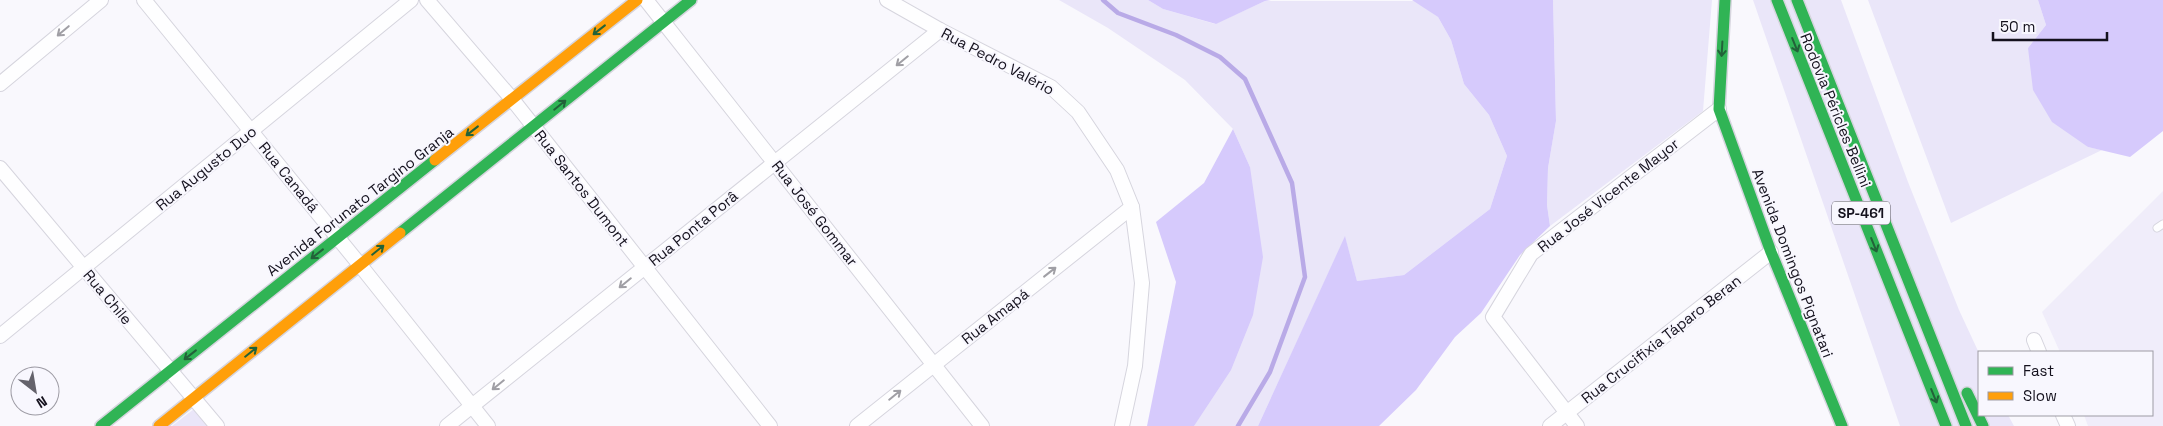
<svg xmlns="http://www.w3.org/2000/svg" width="2163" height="426" viewBox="0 0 2163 426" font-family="'Space Grotesk',sans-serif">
	<rect width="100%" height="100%" fill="#f9f8fd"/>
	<polygon fill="#f0edfa" points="2163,191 2163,426 2088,426 2084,415 2152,415 2152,352 2060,352 2042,312"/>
	<g fill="#eae6f9">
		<polygon points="1059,0 1148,0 1163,9 1215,24 1265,1 1415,1 1438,17 1451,40 1464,84 1489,115 1507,156 1490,209 1404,275 1357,281 1345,237 1258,426 1194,426 1250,167 1233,129 1185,80 1108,28"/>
		<polygon points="1553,0 1712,0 1703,111 1550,226 1547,205 1548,168 1556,121"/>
		<polygon points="1753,0 1841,0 1908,182 1959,310 1979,353 1979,415 2008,415 2014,426 1900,426"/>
		<polygon points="1868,0 2038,0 2046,25 2028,48 2088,147 2102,150 1951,223"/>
		<polygon points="194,409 208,426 172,426"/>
	</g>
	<g fill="#d6cafc">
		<polygon points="1148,0 1271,0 1265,1 1216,24 1163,9"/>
		<polygon points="1412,0 1553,0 1556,121 1548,168 1547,205 1550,226 1520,255 1481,313 1455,337 1416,390 1379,426 1258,426 1345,236 1357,281 1404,275 1490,209 1507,156 1489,115 1464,84 1451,40 1438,17"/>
		<polygon points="2038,0 2163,0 2163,131 2130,157 2088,147 2052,122 2033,90 2028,48 2046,25"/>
		<polygon points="1233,129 1250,167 1263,257 1253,315 1231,370 1194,426 1147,426 1176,282 1156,222 1204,183"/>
	</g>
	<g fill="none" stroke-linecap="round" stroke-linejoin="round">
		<polyline stroke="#b9aae7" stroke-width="4.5" points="1103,0 1118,13 1176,35 1220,57 1245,79 1292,183 1305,277 1270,372 1238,426"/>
		<g stroke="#d6d5de" stroke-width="9">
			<polyline id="lane" points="2157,228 2163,224"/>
		</g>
		<g stroke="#d6d5de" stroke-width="16">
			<g id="street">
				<polyline points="144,0 360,265 488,426"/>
				<polyline points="427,0 512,99 770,426"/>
				<polyline points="646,0 982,426"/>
				<polyline points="887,0 940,30 1051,87 1078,112 1117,170 1132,207 1142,283 1135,366 1122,426"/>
				<polyline points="0,84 101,0"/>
				<polyline points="0,168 217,426"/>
				<polyline points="0,336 411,0"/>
				<polyline points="2034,340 2039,352"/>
				<polyline points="2063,415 2068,426"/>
				<polyline points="447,426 940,30"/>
				<polyline points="857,426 1132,207"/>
				<polyline points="1550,426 1771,252"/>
				<polyline points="1577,426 1493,317 1531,254 1719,109"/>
			</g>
		</g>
		<g stroke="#d6d5de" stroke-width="14">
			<g id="fast">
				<polyline points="1725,0 1719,109 1771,252 1842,426"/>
				<polyline points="1777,0 1946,426"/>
				<polyline points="1797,0 1966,426"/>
				<polyline points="400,233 691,0"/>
				<polyline points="1967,393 1983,426"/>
				<polyline points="101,426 435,160"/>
			</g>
		</g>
		<g stroke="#d6d5de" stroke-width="14">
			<g id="slow">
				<polyline points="435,160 637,0"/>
				<polyline points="159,426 400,233"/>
			</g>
		</g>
		<use href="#lane" stroke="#fefeff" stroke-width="7"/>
		<use href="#street" stroke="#fefeff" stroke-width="14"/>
		<use href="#fast" stroke="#30b455" stroke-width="11"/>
		<use href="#slow" stroke="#ff9f0a" stroke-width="11"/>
	</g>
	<defs><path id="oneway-shaft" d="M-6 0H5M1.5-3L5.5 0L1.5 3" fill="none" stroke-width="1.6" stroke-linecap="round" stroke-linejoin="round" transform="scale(1.25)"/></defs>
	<g stroke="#226239">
		<use href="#oneway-shaft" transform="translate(599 30) rotate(142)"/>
		<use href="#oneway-shaft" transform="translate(1795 45) rotate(68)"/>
		<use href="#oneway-shaft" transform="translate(1722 49) rotate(93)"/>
		<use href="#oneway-shaft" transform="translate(560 105) rotate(-39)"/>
		<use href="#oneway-shaft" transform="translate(472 131) rotate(142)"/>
		<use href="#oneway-shaft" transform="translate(1874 245) rotate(68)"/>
		<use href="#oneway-shaft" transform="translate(378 250) rotate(-39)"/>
		<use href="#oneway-shaft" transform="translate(317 254) rotate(142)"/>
		<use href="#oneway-shaft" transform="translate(251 352) rotate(-39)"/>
		<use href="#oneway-shaft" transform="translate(190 355) rotate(142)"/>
		<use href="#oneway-shaft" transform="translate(1934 396) rotate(68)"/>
	</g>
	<g stroke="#a09fa5">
		<use href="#oneway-shaft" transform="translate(63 31) rotate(140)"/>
		<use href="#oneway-shaft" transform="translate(902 61) rotate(141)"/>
		<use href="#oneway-shaft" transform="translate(1050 272) rotate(-38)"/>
		<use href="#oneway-shaft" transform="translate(625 283) rotate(141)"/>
		<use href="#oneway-shaft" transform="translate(498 385) rotate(141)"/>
		<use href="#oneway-shaft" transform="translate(895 395) rotate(-39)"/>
	</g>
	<g text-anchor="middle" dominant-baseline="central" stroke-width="4" stroke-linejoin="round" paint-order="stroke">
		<rect fill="#f8f7fe" stroke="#585660" stroke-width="1" x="1832" y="201.5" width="58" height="23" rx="4"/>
		<g font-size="14" font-weight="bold" fill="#14111d">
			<text x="1861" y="213">SP-461</text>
		</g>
		<g font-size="15" fill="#14111d" stroke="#f8f7fe">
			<text transform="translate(998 61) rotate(28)">Rua Pedro Valério</text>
			<text transform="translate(1836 110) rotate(68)">Rodovia Péricles Bellini</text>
			<text transform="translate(206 168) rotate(-39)">Rua Augusto Duo</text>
			<text transform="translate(289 177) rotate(51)">Rua Canadá</text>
			<text transform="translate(582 188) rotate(52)">Rua Santos Dumont</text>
			<text transform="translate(1608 195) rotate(-38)">Rua José Vicente Mayor</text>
			<text transform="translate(360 201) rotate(-38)">Avenida Forunato Targino Granja</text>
			<text transform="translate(815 213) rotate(52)">Rua José Gommar</text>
			<text transform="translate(693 228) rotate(-39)">Rua Ponta Porâ</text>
			<text transform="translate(1793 263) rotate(69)">Avenida Domingos Pignatari</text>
			<text transform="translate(108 297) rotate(50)">Rua Chile</text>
			<text transform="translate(995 316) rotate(-38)">Rua Amapá</text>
			<text transform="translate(1661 339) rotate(-38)">Rua Crucifixia Táparo Beran</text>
		</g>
	</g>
	<rect x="1978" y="351" width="175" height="65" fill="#f8f7fe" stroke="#9d9ba4"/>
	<rect x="1988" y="367" width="25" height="8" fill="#30b455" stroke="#9d9ba4"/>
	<text x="2023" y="376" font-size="15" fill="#14111d">Fast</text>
	<rect x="1988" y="392" width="25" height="8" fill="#ff9f0a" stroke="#9d9ba4"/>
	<text x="2023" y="401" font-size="15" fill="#14111d">Slow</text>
	<g transform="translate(35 391) rotate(149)"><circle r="24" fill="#f8f7fe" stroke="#9d9ba4"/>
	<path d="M0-4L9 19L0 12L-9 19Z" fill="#64626b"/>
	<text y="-8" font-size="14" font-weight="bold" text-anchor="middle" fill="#14111d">N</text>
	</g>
	<path d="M1993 32v8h114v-8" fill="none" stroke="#14111d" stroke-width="2.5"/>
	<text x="2000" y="32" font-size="15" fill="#14111d" stroke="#f8f7fe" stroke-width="4" paint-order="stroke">50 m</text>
</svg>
